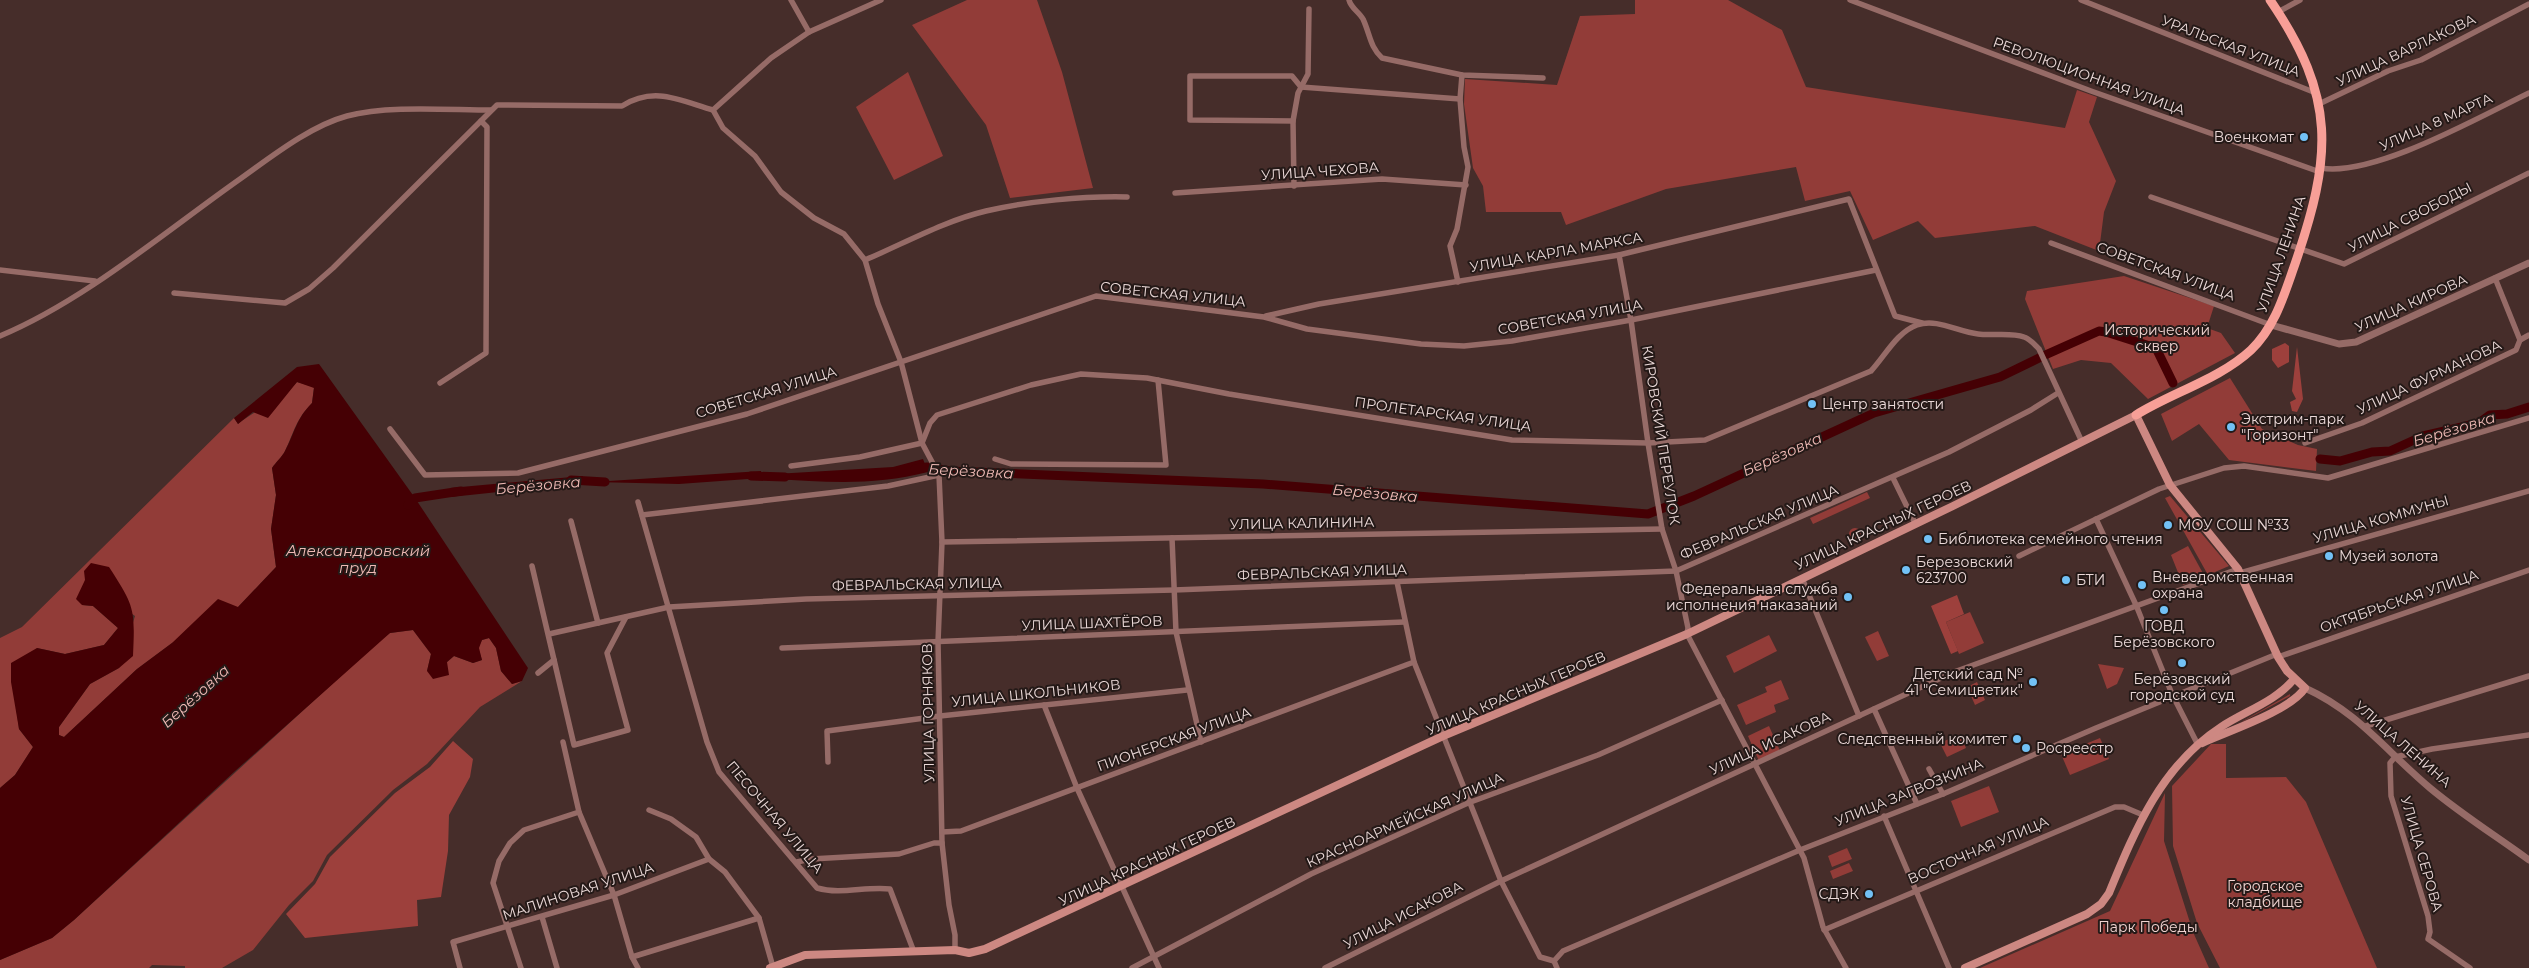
<svg xmlns="http://www.w3.org/2000/svg" width="2529" height="968" viewBox="0 0 2529 968" font-family="Montserrat,sans-serif">
	<rect width="100%" height="100%" fill="#462d2a"/>
	<g fill="#923c38">
		<polygon points="967,0 1037,0 1062,72 1093,188 1010,198 986,125 912,25"/>
		<polygon points="1635,0 1728,0 1782,30 1806,87 2065,128 2077,90 2097,97 2089,122 2116,181 2104,212 2099,251 2035,226 1935,238 1918,221 1873,240 1850,191 1805,201 1796,167 1666,189 1566,225 1561,212 1486,212 1483,186 1473,168 1464,104 1465,79 1557,85 1580,16 1635,14"/>
		<polygon points="908,72 943,156 894,180 856,107"/>
		<polygon points="2124,276 2214,306 2207,328 2221,333 2235,353 2148,399 2111,363 2081,360 2053,369 2025,299 2027,291"/>
		<polygon points="2230,378 2262,429 2298,445 2317,449 2316,471 2229,460 2199,424 2172,441 2161,414"/>
		<path d="M 297,382 L 314,387 L 312,403 C 296,419 294,432 285,451 C 282,457 276,462 272,468 L 276,495 L 271,529 L 276,567 L 238,607 L 172,643 L 137,669 L 64,737 L 59,735 L 59,727 L 90,684 L 119,668 L 135,616 L 85,580 L 82,605 L 93,606 L 118,628 L 104,645 L 65,654 L 37,648 L 16,707 L 19,729 L 33,747 L 15,775 L 0,788 L 0,638 L 22,627 L 234,418 L 238,424 C 258,408 281,401 297,382 Z"/>
		<polygon points="1867,492 1870,498 1813,524 1810,518"/>
		<polygon points="2170,496 2229,566 2208,575 2165,498"/>
		<circle cx="1855" cy="534" r="6"/>
		<polygon points="2188,546 2205,577 2183,585 2171,555"/>
		<polygon points="1970,612 1984,643 1959,654 1946,622"/>
		<polygon points="413,630 431,654 427,671 447,662 454,656 473,663 482,660 478,648 482,640 489,638 496,648 501,671 512,684 522,681 480,707 427,764 393,790 327,855 313,881 289,905 253,950 222,968 185,968 185,966 152,965 149,968 0,968 0,960 52,938 74,920 378,642 390,633"/>
		<polygon points="1878,631 1889,656 1877,661 1865,637"/>
		<polygon points="1769,635 1777,651 1734,673 1726,656"/>
		<polygon points="2098,664 2124,668 2117,684 2107,689"/>
		<polygon points="1781,680 1789,699 1774,705 1776,712 1746,725 1737,705 1767,692 1765,687"/>
		<polygon points="1977,682 1985,700 1975,705 1967,687"/>
		<polygon points="2290,694 2290,696 2242,722 2243,721"/>
		<polygon points="1769,726 1780,751 1759,761 1748,736"/>
		<polygon points="1960,734 1966,748 1947,757 1940,743"/>
		<polygon points="2100,738 2109,759 2070,775 2061,754"/>
		<polygon points="2211,744 2226,744 2226,778 2286,777 2306,802 2377,968 2220,968 2197,923 2173,846 2172,786"/>
		<polygon points="1989,786 1999,812 1961,827 1951,801"/>
		<polygon points="2165,793 2164,841 2193,932 2209,968 1980,968 2110,911"/>
		<polygon points="1847,848 1852,859 1832,867 1828,856"/>
		<polygon points="1849,863 1853,871 1833,879 1830,871"/>
	</g>
	<g fill="#9d403c">
		<polygon points="2285,343 2289,346 2289,362 2278,368 2272,360 2272,349"/>
		<polygon points="2297,347 2303,399 2297,412 2292,411 2290,402 2296,399 2292,391"/>
		<polygon points="1957,595 1964,614 1946,622 1958,651 1951,654 1931,606"/>
		<polygon points="453,741 473,759 470,777 449,815 448,851 441,897 417,900 418,926 305,938 286,914 315,884 330,857 395,793 430,767"/>
	</g>
	<g fill="#450004">
		<path d="M 319,364 L 415,498 L 528,668 L 522,681 L 512,684 L 501,671 L 496,648 L 489,638 L 482,640 L 479,648 L 482,660 L 473,663 L 454,656 L 447,662 L 449,675 L 433,679 L 427,671 L 431,654 L 413,630 L 390,633 L 234,772 L 74,920 L 52,938 L 0,960 L 0,788 L 15,775 L 33,747 L 19,729 L 11,682 L 11,663 L 37,648 L 65,654 L 104,645 L 118,628 L 93,606 L 82,605 L 76,599 L 85,580 L 84,571 L 91,563 L 109,567 C 135,607 135,609 133,656 L 119,668 L 90,684 L 59,727 L 59,735 L 64,737 L 137,669 L 172,643 L 218,599 L 238,607 L 276,567 L 271,529 L 276,495 L 272,468 C 276,462 282,457 285,451 C 295,432 296,419 312,403 L 314,388 L 297,382 L 268,418 L 253,412 L 238,424 L 234,418 L 297,367 Z"/>
		<path d="M 923,459 L 928,472 C 874,486 828,482 773,479 L 775,474 L 893,467 Z"/>
		<polygon points="761,471 762,478 679,484 594,482"/>
		<polygon points="583,476 583,483 451,497 450,488"/>
	</g>
	<g fill="none" stroke-linecap="round" stroke-linejoin="round">
		<g stroke="#450004" stroke-width="9">
			<polyline points="2043,356 2099,331 2106,332 2156,348 2173,383"/>
			<polyline points="2320,459 2340,461 2372,452 2390,451 2423,436 2479,423 2490,415 2507,414 2529,407"/>
			<polyline points="915,469 927,467 950,471 1263,484 1648,514 1694,496 1874,413 2000,377 2041,357"/>
			<polyline points="751,476 785,477"/>
			<polyline points="571,480 605,482"/>
			<polyline points="408,505 415,498 461,491"/>
		</g>
		<g stroke="#966b67" stroke-width="5.5">
			<polyline points="791,0 809,32"/>
			<path d="M 1349,0 C 1351,8 1359,12 1363,19 C 1370,34 1370,47 1382,58 L 1462,75 L 1543,78"/>
			<polyline points="1850,0 2091,91 2320,172"/>
			<polyline points="2081,0 2316,93"/>
			<polyline points="2278,12 2300,0"/>
			<polyline points="1301,87 1460,99"/>
			<polyline points="2319,104 2388,71 2421,60 2529,4"/>
			<polyline points="713,110 771,58 809,32 881,0"/>
			<polyline points="1293,121 1190,120 1190,76 1292,76 1301,87"/>
			<path d="M 2321,168 C 2374,177 2479,117 2529,93"/>
			<polyline points="1294,186 1293,121 1298,93 1308,74 1309,9"/>
			<polyline points="1175,193 1382,179 1466,185"/>
			<polyline points="2151,197 2344,264 2529,173"/>
			<polyline points="2051,243 2271,325"/>
			<polyline points="1619,255 1631,320 1648,443 1662,529 1676,571 1688,628 1687,634 1804,858 1823,927 1846,968"/>
			<path d="M 865,260 C 905,243 944,221 986,211 C 1028,201 1084,196 1127,197"/>
			<polyline points="0,270 95,281"/>
			<polyline points="2495,278 2520,340"/>
			<polyline points="1458,282 1450,246 1457,229 1468,167 1464,147 1460,99 1462,75"/>
			<path d="M 174,293 L 285,303 L 309,289 L 333,268 L 497,105 L 622,106 C 654,86 679,100 713,110 L 723,128 L 755,156 L 781,192 L 814,218 L 844,234 L 865,260 L 878,304 L 901,362 L 922,443 L 939,475 L 942,542 L 938,642 L 942,843 L 949,905 L 955,935 L 955,950"/>
			<polyline points="1266,316 1319,304 1619,255 1849,199 1895,316 1922,323"/>
			<path d="M 0,336 C 84,301 166,231 240,179 C 271,157 310,126 347,116 C 388,105 448,110 491,110"/>
			<polyline points="440,383 486,353 487,127 481,121"/>
			<polyline points="390,429 425,475 518,473 747,414 1096,296 1264,317 1307,329 1421,344 1464,346 1512,341 1631,320 1876,270"/>
			<polyline points="2305,443 2362,423 2516,350 2520,340 2529,335"/>
			<polyline points="995,459 1011,464 1166,465 1158,380"/>
			<path d="M 791,466 L 860,457 L 922,443 L 930,423 L 937,415 L 1031,385 L 1081,374 L 1097,375 L 1147,378 L 1229,394 L 1512,440 L 1648,443 L 1705,440 L 1871,371 C 1885,356 1897,332 1917,325 C 1937,318 1958,332 1978,334 C 1992,336 2011,332 2024,337 C 2030,339 2035,345 2039,349 L 2082,442"/>
			<polyline points="1893,478 1915,523"/>
			<path d="M 638,502 L 707,742 L 719,772 L 817,888 C 841,895 866,886 890,889 L 914,952"/>
			<polyline points="642,515 888,486 939,475"/>
			<polyline points="2096,519 2136,605 2172,694 2198,745"/>
			<polyline points="571,521 598,623"/>
			<polyline points="1172,538 1176,632 1201,742"/>
			<polyline points="942,542 1662,529"/>
			<polyline points="2019,556 2159,489 2224,468 2244,466 2328,478 2529,418"/>
			<polyline points="532,566 574,745 628,730 607,653 626,617"/>
			<polyline points="2240,573 2529,491"/>
			<polyline points="1802,578 1859,716"/>
			<polyline points="1397,582 1414,662 1501,881 1540,957 1554,961 1557,968"/>
			<polyline points="549,634 669,607 806,599 1174,590 1676,571 1949,452 2031,410 2058,393"/>
			<polyline points="782,648 1404,622"/>
			<polyline points="2278,657 2529,570"/>
			<polyline points="538,673 554,660"/>
			<polyline points="1044,705 1077,788 1159,968"/>
			<polyline points="1874,709 1917,804"/>
			<polyline points="2366,726 2529,676"/>
			<polyline points="563,742 579,812 614,895 632,957 638,968"/>
			<polyline points="828,762 827,731 940,716 1187,690"/>
			<polyline points="1929,769 1943,794"/>
			<polyline points="649,810 671,819 696,837 709,859 725,872 759,918 773,967"/>
			<polyline points="1884,816 1949,968"/>
			<polyline points="942,832 961,831 1414,662"/>
			<polyline points="797,862 811,859 899,854 934,843 942,843"/>
			<polyline points="542,917 557,968"/>
			<polyline points="1824,930 2115,807 2124,807 2143,815"/>
			<polyline points="632,957 759,918"/>
			<polyline points="1554,961 1563,951 1800,850 1943,794 2096,728 2277,654"/>
			<polyline points="460,968 453,942 614,895 709,859"/>
			<polyline points="521,968 493,883 499,861 510,843 524,830 579,812"/>
			<polyline points="1132,968 1311,874 1468,803 1598,755 1722,700"/>
			<polyline points="1325,968 1501,881 1954,672 2238,569"/>
			<polyline points="2470,968 2428,939 2430,932 2428,916 2391,796 2390,763 2395,757 2432,749 2529,735"/>
		</g>
		<g stroke="#966b67" stroke-width="7">
			<polyline points="2271,325 2339,344 2356,342 2529,263"/>
			<path d="M 2305,688 C 2358,712 2386,751 2430,788 C 2461,814 2496,836 2529,860"/>
		</g>
		<g stroke="#cd8882" stroke-width="8">
			<path d="M 770,968 L 805,955 L 955,950 L 969,953 L 985,949 L 1443,736 L 1687,634 L 1953,506 L 2136,415 L 2170,485 L 2238,569 L 2278,657 L 2287,671 L 2305,688 C 2290,711 2228,731 2202,743"/>
			<path d="M 1965,968 L 2087,914 L 2101,904 L 2109,893 C 2135,830 2161,766 2221,727 C 2245,711 2275,702 2294,679"/>
		</g>
		<path stroke="#f79f97" stroke-width="9" d="M 2136,415 C 2171,393 2220,379 2251,350 C 2275,327 2284,295 2295,264 C 2332,156 2337,98 2270,0"/>
	</g>
	<g fill="#72c1f5" stroke="#241917" stroke-width="2">
		<circle cx="2304" cy="137" r="5"/>
		<circle cx="1812" cy="404" r="5"/>
		<circle cx="2231" cy="427" r="5"/>
		<circle cx="2168" cy="525" r="5"/>
		<circle cx="1928" cy="539" r="5"/>
		<circle cx="2329" cy="556" r="5"/>
		<circle cx="1906" cy="570" r="5"/>
		<circle cx="2066" cy="580" r="5"/>
		<circle cx="2142" cy="585" r="5"/>
		<circle cx="1848" cy="597" r="5"/>
		<circle cx="2164" cy="610" r="5"/>
		<circle cx="2182" cy="663" r="5"/>
		<circle cx="2033" cy="682" r="5"/>
		<circle cx="2017" cy="739" r="5"/>
		<circle cx="2026" cy="748" r="5"/>
		<circle cx="1869" cy="894" r="5"/>
	</g>
	<g text-anchor="middle" dominant-baseline="central" stroke-width="4" stroke-linejoin="round" paint-order="stroke">
		<g font-size="14" fill="#ebd9d8" stroke="#241917">
			<text transform="translate(2231 46) rotate(21)">УРАЛЬСКАЯ УЛИЦА</text>
			<text transform="translate(2406 50) rotate(-25)">УЛИЦА ВАРЛАКОВА</text>
			<text transform="translate(2089 76) rotate(20)">РЕВОЛЮЦИОННАЯ УЛИЦА</text>
			<text transform="translate(2436 122) rotate(-24)">УЛИЦА 8 МАРТА</text>
			<text transform="translate(1320 171) rotate(-4)">УЛИЦА ЧЕХОВА</text>
			<text transform="translate(2410 217) rotate(-27)">УЛИЦА СВОБОДЫ</text>
			<text transform="translate(1556 252) rotate(-10)">УЛИЦА КАРЛА МАРКСА</text>
			<text transform="translate(2281 254) rotate(-71)">УЛИЦА ЛЕНИНА</text>
			<text transform="translate(2166 271) rotate(20)">СОВЕТСКАЯ УЛИЦА</text>
			<text transform="translate(1173 294) rotate(6)">СОВЕТСКАЯ УЛИЦА</text>
			<text transform="translate(2411 303) rotate(-24)">УЛИЦА КИРОВА</text>
			<text transform="translate(1570 317) rotate(-10)">СОВЕТСКАЯ УЛИЦА</text>
			<text transform="translate(2429 377) rotate(-25)">УЛИЦА ФУРМАНОВА</text>
			<text transform="translate(766 392) rotate(-17)">СОВЕТСКАЯ УЛИЦА</text>
			<text transform="translate(1443 414) rotate(8)">ПРОЛЕТАРСКАЯ УЛИЦА</text>
			<text transform="translate(1661 435) rotate(81)">КИРОВСКИЙ ПЕРЕУЛОК</text>
			<text transform="translate(2381 519) rotate(-16)">УЛИЦА КОММУНЫ</text>
			<text transform="translate(1759 522) rotate(-23)">ФЕВРАЛЬСКАЯ УЛИЦА</text>
			<text transform="translate(1302 523) rotate(-1)">УЛИЦА КАЛИНИНА</text>
			<text transform="translate(1883 525) rotate(-25)">УЛИЦА КРАСНЫХ ГЕРОЕВ</text>
			<text transform="translate(1322 572) rotate(-2)">ФЕВРАЛЬСКАЯ УЛИЦА</text>
			<text transform="translate(917 584) rotate(-1)">ФЕВРАЛЬСКАЯ УЛИЦА</text>
			<text transform="translate(2399 601) rotate(-19)">ОКТЯБРЬСКАЯ УЛИЦА</text>
			<text transform="translate(1092 623) rotate(-2)">УЛИЦА ШАХТЁРОВ</text>
			<text transform="translate(1036 693) rotate(-6)">УЛИЦА ШКОЛЬНИКОВ</text>
			<text transform="translate(1516 693) rotate(-23)">УЛИЦА КРАСНЫХ ГЕРОЕВ</text>
			<text transform="translate(928 713) rotate(-91)">УЛИЦА ГОРНЯКОВ</text>
			<text transform="translate(1174 739) rotate(-20)">ПИОНЕРСКАЯ УЛИЦА</text>
			<text transform="translate(1770 743) rotate(-25)">УЛИЦА ИСАКОВА</text>
			<text transform="translate(2403 744) rotate(41)">УЛИЦА ЛЕНИНА</text>
			<text transform="translate(1909 792) rotate(-22)">УЛИЦА ЗАГВОЗКИНА</text>
			<text transform="translate(775 817) rotate(50)">ПЕСОЧНАЯ УЛИЦА</text>
			<text transform="translate(1405 820) rotate(-24)">КРАСНОАРМЕЙСКАЯ УЛИЦА</text>
			<text transform="translate(1978 850) rotate(-23)">ВОСТОЧНАЯ УЛИЦА</text>
			<text transform="translate(2422 854) rotate(74)">УЛИЦА СЕРОВА</text>
			<text transform="translate(1147 861) rotate(-25)">УЛИЦА КРАСНЫХ ГЕРОЕВ</text>
			<text transform="translate(578 891) rotate(-18)">МАЛИНОВАЯ УЛИЦА</text>
			<text transform="translate(1403 915) rotate(-27)">УЛИЦА ИСАКОВА</text>
		</g>
		<g font-size="14" fill="#ebd9d8" stroke="#241917" text-anchor="start">
			<text x="2294" y="137" text-anchor="end">Военкомат</text>
			<text x="1822" y="404">Центр занятости</text>
			<text x="2241" y="419">Экстрим-парк<tspan x="2241" dy="16">"Горизонт"</tspan></text>
			<text x="2178" y="525">МОУ СОШ №33</text>
			<text x="1938" y="539">Библиотека семейного чтения</text>
			<text x="2339" y="556">Музей золота</text>
			<text x="1916" y="562">Березовский<tspan x="1916" dy="16">623700</tspan></text>
			<text x="2152" y="577">Вневедомственная<tspan x="2152" dy="16">охрана</tspan></text>
			<text x="2076" y="580">БТИ</text>
			<text x="1838" y="589" text-anchor="end">Федеральная служба<tspan x="1838" dy="16">исполнения наказаний</tspan></text>
			<text x="2164" y="626" text-anchor="middle">ГОВД<tspan x="2164" dy="16">Берёзовского</tspan></text>
			<text x="2023" y="674" text-anchor="end">Детский сад №<tspan x="2023" dy="16">41 "Семицветик"</tspan></text>
			<text x="2182" y="679" text-anchor="middle">Берёзовский<tspan x="2182" dy="16">городской суд</tspan></text>
			<text x="2007" y="739" text-anchor="end">Следственный комитет</text>
			<text x="2036" y="748">Росреестр</text>
			<text x="1859" y="894" text-anchor="end">СДЭК</text>
		</g>
		<g font-size="14" fill="#f0d4d1" stroke="#241917">
			<text x="2157" y="330">Исторический<tspan x="2157" dy="16">сквер</tspan></text>
			<text x="2265" y="886">Городское<tspan x="2265" dy="16">кладбище</tspan></text>
			<text x="2148" y="927">Парк Победы</text>
		</g>
		<g font-size="15" font-style="italic" fill="#efbab5" stroke="#241917">
			<text transform="translate(2454 429) rotate(-17)">Берёзовка</text>
			<text transform="translate(1782 454) rotate(-24)">Берёзовка</text>
			<text transform="translate(971 471) rotate(3)">Берёзовка</text>
			<text transform="translate(538 485) rotate(-5)">Берёзовка</text>
			<text transform="translate(1375 493) rotate(5)">Берёзовка</text>
			<text x="358" y="550">Александровский<tspan x="358" dy="17">пруд</tspan></text>
			<text transform="translate(195 696) rotate(-42)">Берёзовка</text>
		</g>
	</g>
</svg>
